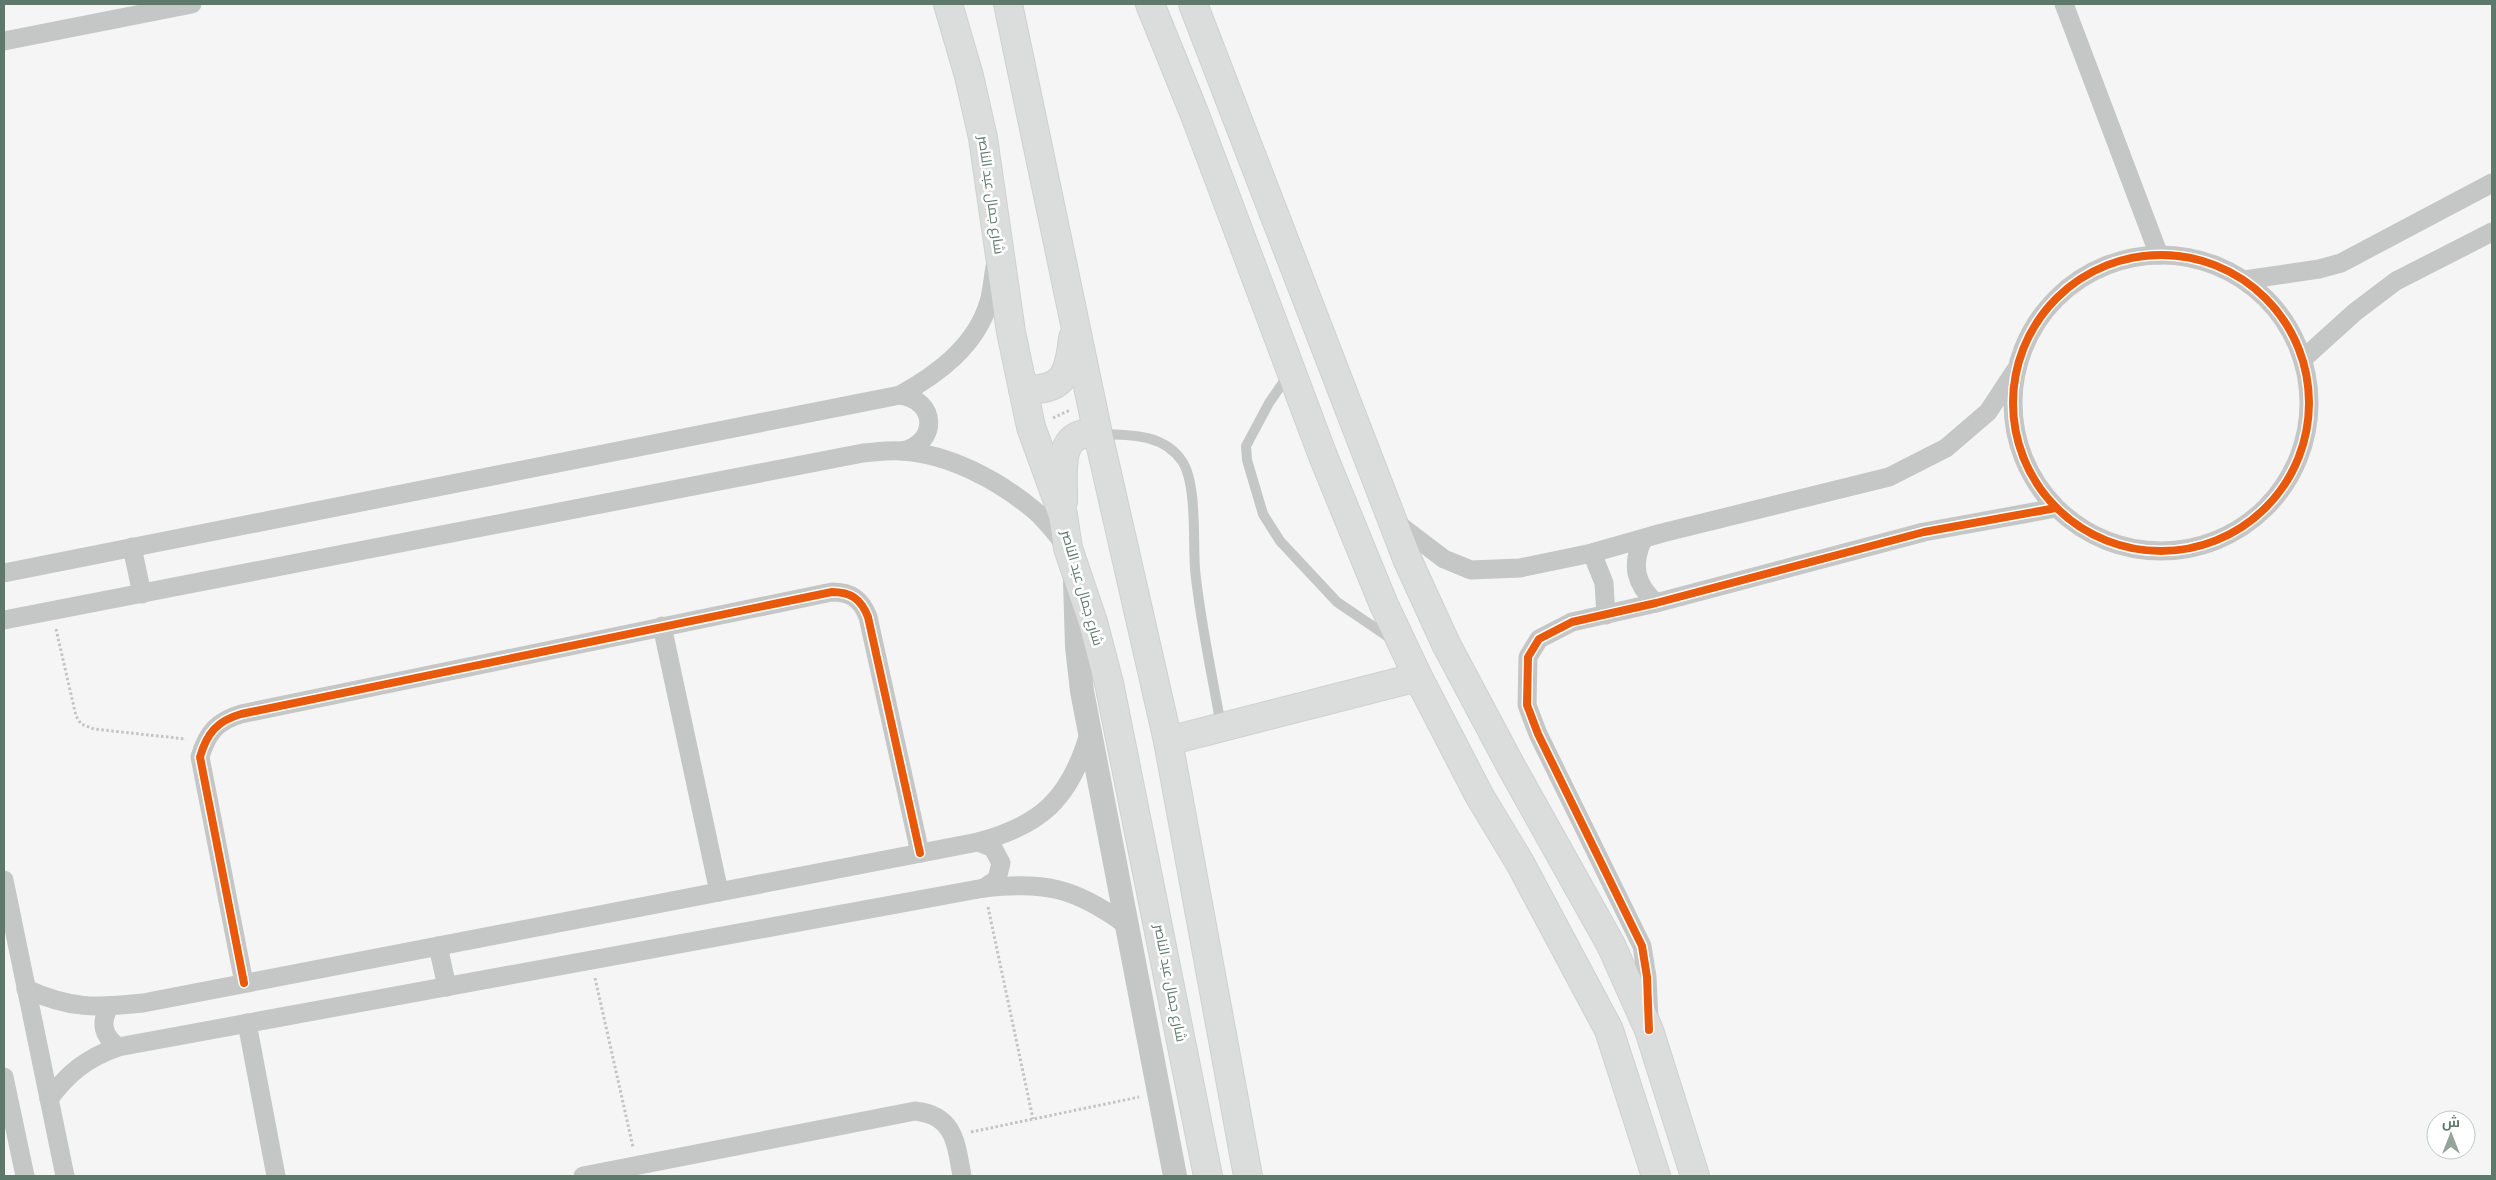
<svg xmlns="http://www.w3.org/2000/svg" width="2496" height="1180" viewBox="0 0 2496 1180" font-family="'Nunito Sans',Cairo,sans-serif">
	<rect width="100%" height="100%" fill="#f6f5f5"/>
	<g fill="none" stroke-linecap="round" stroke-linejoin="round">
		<g stroke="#cfd1d0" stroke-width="30">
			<g id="secondary">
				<polyline points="948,4 969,76 983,138 1011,332 1031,427 1063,515 1068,548 1093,622 1109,683 1208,1176"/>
				<polyline points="1008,4 1098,434 1168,741 1248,1176"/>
				<polyline points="1150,4 1195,115 1323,456 1384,605 1418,677 1479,795 1520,863 1609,1030 1656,1176"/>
				<polyline points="1193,4 1408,561 1446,644 1512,768 1611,945 1649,1030 1695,1176"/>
				<path d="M 1023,389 C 1064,392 1069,374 1073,338"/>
				<path d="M 1063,502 C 1064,473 1054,428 1098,434"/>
				<polyline points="1168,741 1418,677"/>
			</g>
		</g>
		<g stroke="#c2c5c4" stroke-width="3" stroke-dasharray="2.5 2.5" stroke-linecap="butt">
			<polyline points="1053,418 1070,410"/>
			<polyline points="56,629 76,716 81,724 94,729 186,739"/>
			<polyline points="988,907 1033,1119"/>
			<polyline points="595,978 633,1147"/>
			<polyline points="971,1132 1139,1097"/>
		</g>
		<g stroke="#c4c7c5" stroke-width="10">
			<polyline points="1289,374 1269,403 1246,446 1247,460 1263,514 1280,541 1337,602 1393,640"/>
			<path d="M 1099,434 C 1129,435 1163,433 1182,461 C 1197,483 1193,541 1195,569 C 1200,621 1212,674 1221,726"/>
		</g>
		<g stroke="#c4c7c5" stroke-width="19">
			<polyline points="2064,4 2159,255"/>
			<polyline points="4,41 192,4"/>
			<circle cx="2161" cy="403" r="148"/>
			<polyline points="2244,280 2319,269 2341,263 2492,183"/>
			<polyline points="2303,359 2355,312 2396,281 2492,232"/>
			<path d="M 900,395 C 937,400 939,443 902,451"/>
			<polyline points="1394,521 1444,559 1471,570 1520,568 1592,553 1662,533 1889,477 1946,448 1988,412 2015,371"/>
			<path d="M 1643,539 C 1631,565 1635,584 1656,603"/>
			<polyline points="132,547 142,594"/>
			<polyline points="1592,553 1604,583 1606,615"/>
			<path d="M 4,573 L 900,395 C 938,374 976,346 989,302 C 992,291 993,278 995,267"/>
			<path d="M 4,620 L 863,453 C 876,452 889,450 902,451 C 949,454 998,480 1034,510 C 1046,520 1057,535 1067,547"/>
			<polyline points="662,626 719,892"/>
			<polyline points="978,842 993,848 1001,863 997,879 984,888"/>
			<polyline points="4,880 65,1176"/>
			<polyline points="438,946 447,987"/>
			<path d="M 244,983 L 200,757 C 207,733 217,721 241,714 L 832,592 C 851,592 861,599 868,617 L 920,853"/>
			<path d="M 26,989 C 71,1009 95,1008 143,1003 L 978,842 C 1042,825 1070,798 1089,734"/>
			<path d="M 109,1007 C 100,1023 103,1036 118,1047"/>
			<polyline points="1649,1019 1647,977 1642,946 1538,734 1527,705 1528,657 1539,639 1572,622 1656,603 1924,532 2056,508"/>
			<polyline points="247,1023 276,1176"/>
			<polyline points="4,1077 25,1176"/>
			<path d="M 49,1099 C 68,1073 87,1058 118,1047 L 984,888 C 1045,881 1075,888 1125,924"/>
			<path d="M 583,1176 L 915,1111 C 955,1115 956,1144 962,1176"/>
		</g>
		<polyline stroke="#c4c7c5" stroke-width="24" points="1075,582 1077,647 1082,691 1175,1176"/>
		<use href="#secondary" stroke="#dbdcdc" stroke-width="28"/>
		<g stroke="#fff" stroke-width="11">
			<g id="cycleway">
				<circle cx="2161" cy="403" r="148"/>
				<path d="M 244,983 L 200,757 C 207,733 217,721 241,714 L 832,592 C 851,592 861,599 868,617 L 920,853"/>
				<polyline points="1649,1030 1647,977 1642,946 1538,734 1527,705 1528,657 1539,639 1572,622 1656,603 1924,532 2056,508"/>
			</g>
		</g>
		<use href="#cycleway" stroke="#e8590c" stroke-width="8"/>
	</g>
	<g text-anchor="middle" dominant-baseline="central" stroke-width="5" stroke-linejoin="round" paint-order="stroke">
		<g font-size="14" fill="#5e796b" stroke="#fff">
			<text transform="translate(991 195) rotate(82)">شارع جمال عبد الناصر</text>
			<text transform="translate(1082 588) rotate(74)">شارع جمال عبد الناصر</text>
			<text transform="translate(1170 983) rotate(79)">شارع جمال عبد الناصر</text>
		</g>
	</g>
	<rect width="2496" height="1180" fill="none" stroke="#5e796b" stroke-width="10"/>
	<g transform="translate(2451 1135)"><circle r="24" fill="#ffffff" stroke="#bfc9c4"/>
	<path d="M0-4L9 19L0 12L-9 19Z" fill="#93a49b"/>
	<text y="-8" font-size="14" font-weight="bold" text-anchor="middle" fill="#5e796b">ش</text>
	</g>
</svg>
